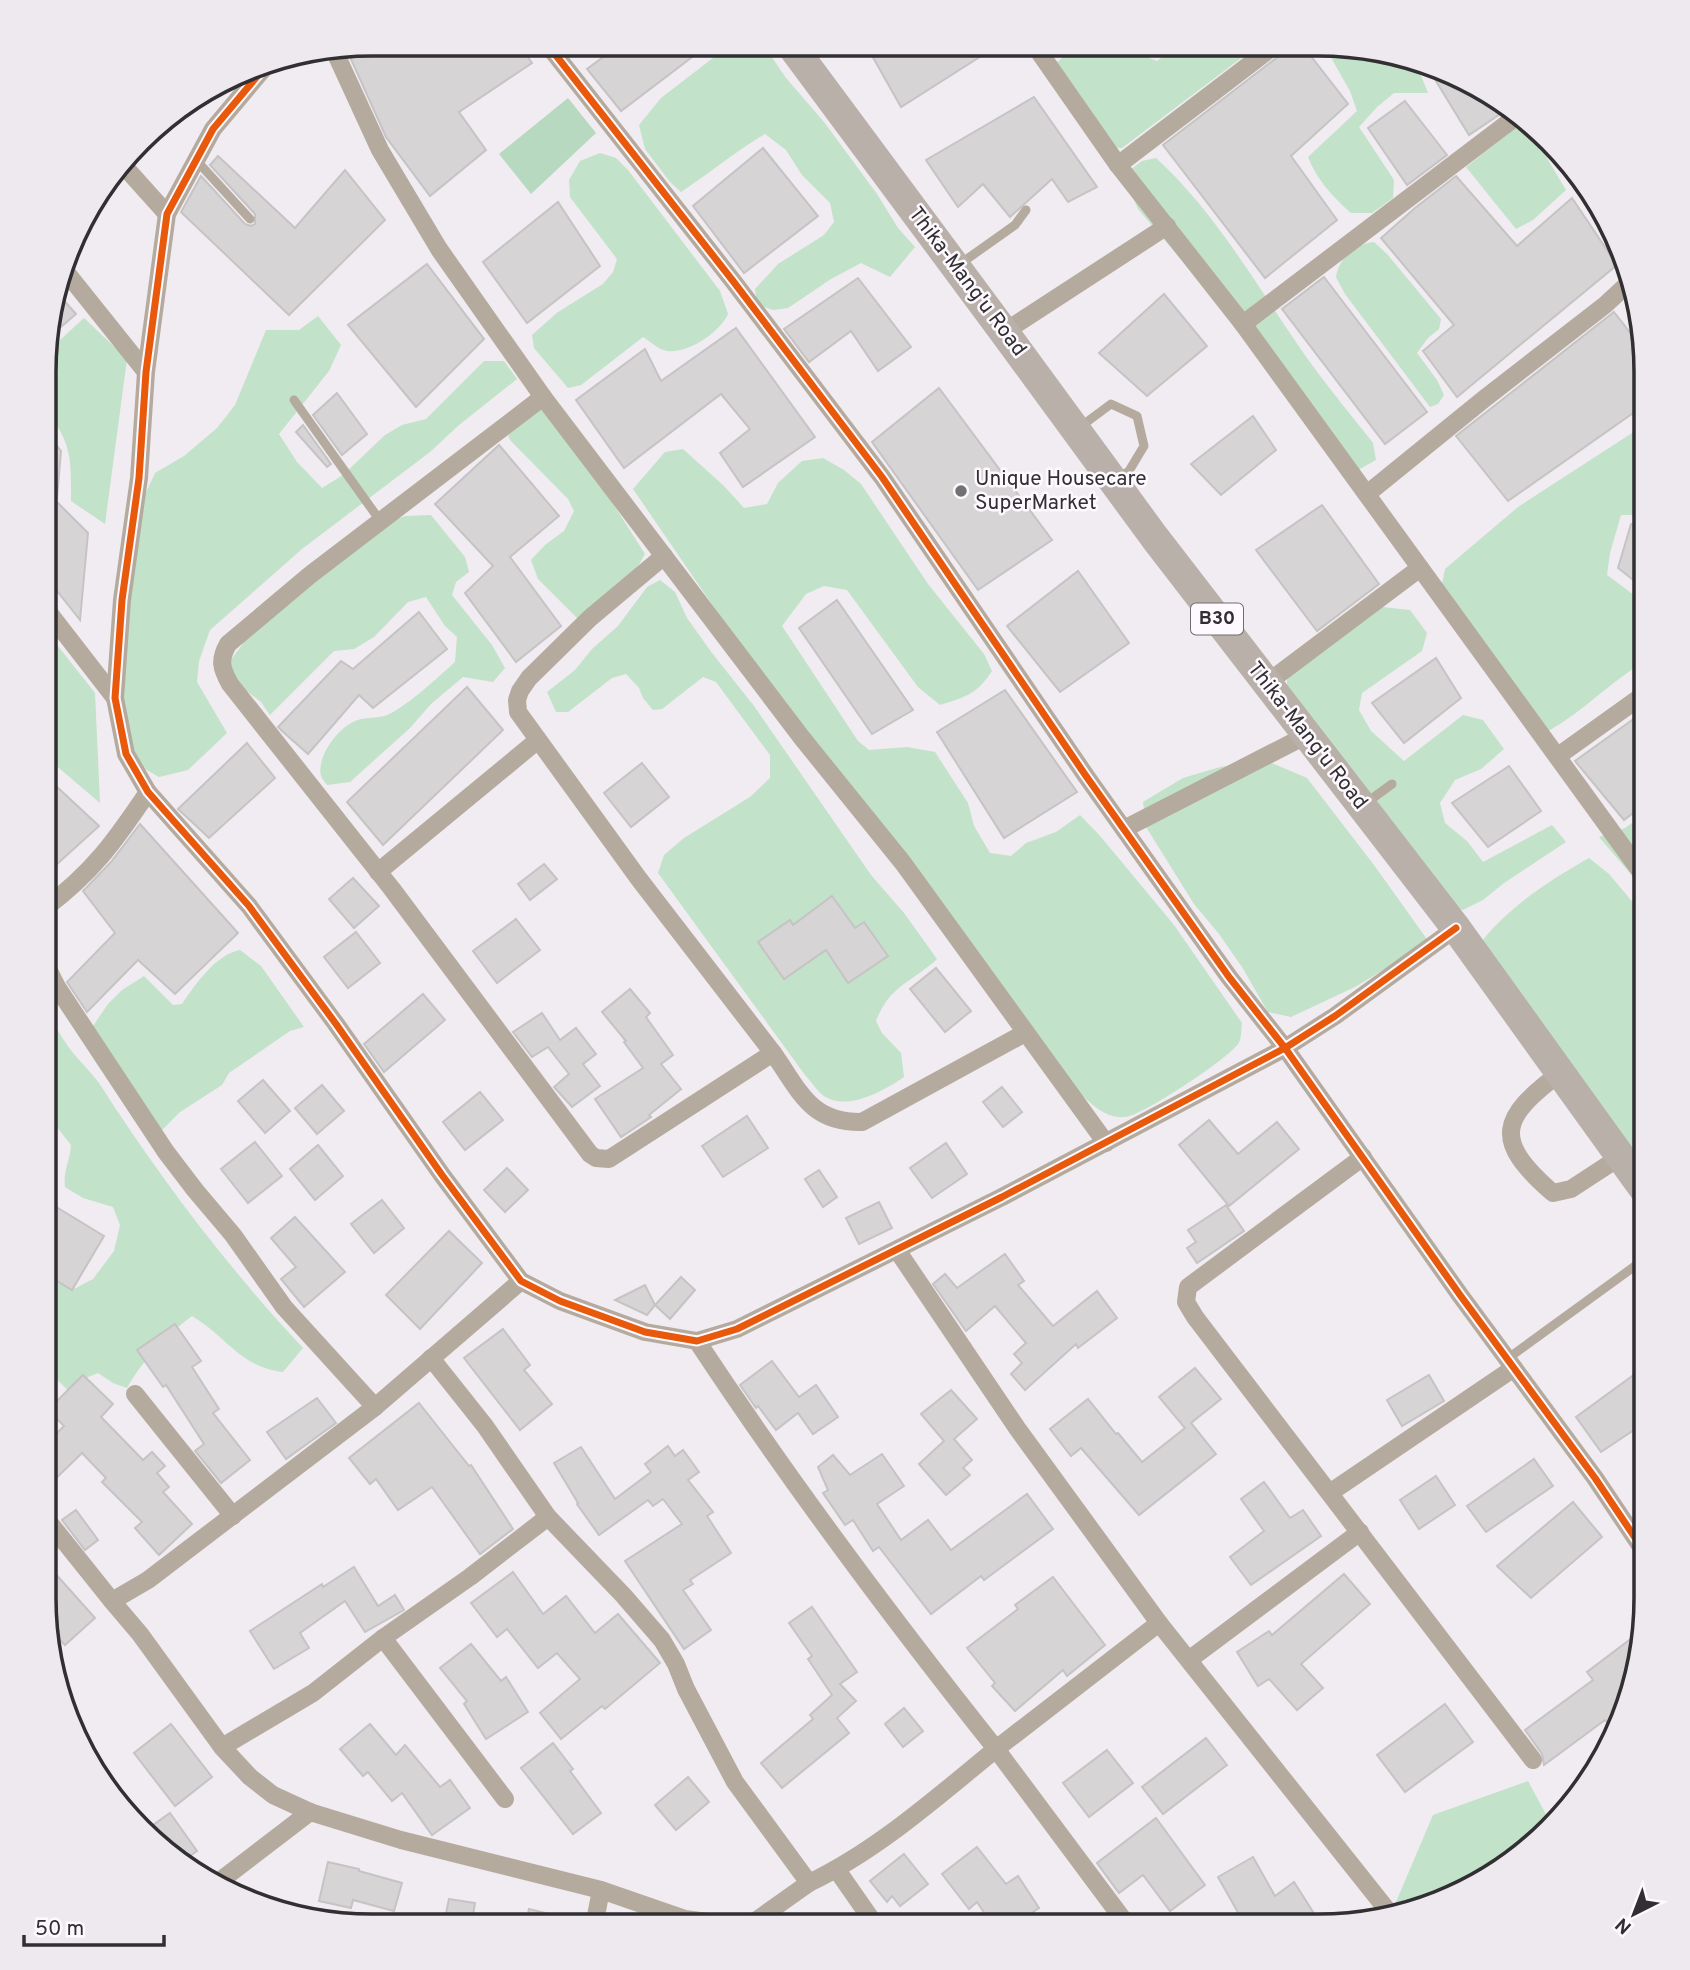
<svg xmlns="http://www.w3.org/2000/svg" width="1690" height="1970" viewBox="0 0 1690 1970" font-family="Overpass,sans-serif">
	<rect width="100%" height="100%" fill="#f0ecf1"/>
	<g fill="#c2e2c9">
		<path d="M 739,45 L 749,45 L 771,56 L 786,78 L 824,122 L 877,194 L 898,228 L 915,247 L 890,277 L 861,263 L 831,279 L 788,308 L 773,310 L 757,304 L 755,289 L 778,264 L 824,235 L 834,222 L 830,203 L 802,175 L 786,150 L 765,134 C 735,152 710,173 681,192 L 670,182 L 645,149 L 639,125 L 661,98 L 722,51 Z"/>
		<polygon points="1075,46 1134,46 1144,56 1157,61 1177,46 1257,46 1122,148 1102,147 1052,67"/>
		<path d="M 1325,47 L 1362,47 L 1418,68 L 1428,93 L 1394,93 L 1377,107 L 1359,127 L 1394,180 L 1393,198 L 1372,213 L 1351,213 C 1332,196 1317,180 1308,157 L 1357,111 L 1350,91 Z"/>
		<polygon points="1518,126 1532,133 1566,190 1533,220 1516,229 1466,167"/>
		<path d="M 600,153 L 616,158 L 628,170 L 720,291 L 728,314 C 720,332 688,354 667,351 C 659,350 650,341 643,337 L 581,385 L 568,388 L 534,348 L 532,335 L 558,312 L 603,284 L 613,272 L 617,259 L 570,197 L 569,180 L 580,161 Z"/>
		<path d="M 1156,158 C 1214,211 1254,281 1298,345 C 1321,379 1348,411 1373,443 L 1376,460 L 1347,476 L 1243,332 L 1138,209 L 1127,184 L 1130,170 L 1142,161 Z"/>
		<path d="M 1374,242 L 1387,254 L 1441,319 L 1439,329 L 1428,338 L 1417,353 L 1437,380 L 1444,395 L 1438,404 L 1430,407 L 1345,294 L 1336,277 C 1339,258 1355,244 1374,242 Z"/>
		<polygon points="1635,287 1640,325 1626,298"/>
		<polygon points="318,316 341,345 329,371 279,434 297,462 322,488 343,475 385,435 402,425 426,419 484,361 504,361 517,379 459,425 430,452 302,549 210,630 199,661 197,682 227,733 188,770 159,777 133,762 122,731 119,657 139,508 155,473 184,456 217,428 235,405 266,330 299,330"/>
		<path d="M 84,318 L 127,359 L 105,524 L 71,501 C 71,462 73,443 46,411 L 47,352 Z"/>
		<polygon points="536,401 591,469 645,554 637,568 618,583 581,622 538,579 531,560 545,545 564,531 574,511 568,499 510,440 503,422"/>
		<path d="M 1646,424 L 1646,515 L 1621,515 L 1610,553 L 1607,575 L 1646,604 L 1646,661 C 1607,683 1578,718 1538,736 L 1440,594 L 1445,569 L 1518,507 Z"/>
		<path d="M 683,449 L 724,486 L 744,508 L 767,504 L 778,483 L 802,461 L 823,458 L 844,470 L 861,484 L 928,584 L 984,654 L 992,671 C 977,694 966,697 940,705 L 918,687 L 847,590 L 824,586 L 806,594 L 782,626 L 858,741 L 869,750 L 907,747 L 935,752 L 968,803 L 974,826 L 990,853 L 1011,856 L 1026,843 L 1056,832 L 1080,815 L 1101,837 L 1174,925 L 1242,1023 C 1241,1029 1242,1039 1238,1044 C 1229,1058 1142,1116 1125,1117 C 1104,1119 1090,1102 1075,1089 L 829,775 L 633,489 L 665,452 Z"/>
		<path d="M 431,515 L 465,557 L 469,572 L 456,582 L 452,595 L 492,645 L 505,668 L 493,682 L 463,677 L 431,704 L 410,728 L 350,782 L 327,785 C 325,782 322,779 321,776 C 316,756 340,725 358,720 C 371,716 381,720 395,711 C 416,698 436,679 455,662 L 457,637 L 445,626 L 426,597 L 408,602 L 374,637 L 354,649 L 334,651 L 270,715 L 261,702 L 230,678 L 230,661 L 256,626 L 384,524 L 405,516 Z"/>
		<path d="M 660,580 L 675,592 L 687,618 L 712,653 L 754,706 L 871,875 L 904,913 L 937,959 C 911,983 890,985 876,1021 L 882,1033 L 901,1053 L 904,1077 C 885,1090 847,1112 824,1096 C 817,1091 811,1081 805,1075 L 658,873 L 664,855 L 684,838 L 750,797 L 770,778 L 770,755 L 716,682 L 703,677 L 662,709 L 653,710 L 643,698 L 639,688 L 626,674 L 612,678 L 568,712 L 556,712 L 547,692 L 575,670 L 592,649 L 618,626 L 647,587 Z"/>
		<polygon points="1382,607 1410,610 1427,633 1422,651 1362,693 1359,710 1371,731 1404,761 1463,715 1483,720 1504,749 1481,769 1455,780 1440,803 1445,823 1467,841 1483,862 1552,825 1566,842 1504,883 1483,900 1463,910 1446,905 1286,692 1288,672"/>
		<polygon points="46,631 95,693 100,803 46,757"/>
		<polygon points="1265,760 1307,778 1374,865 1429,942 1355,987 1291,1017 1268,1012 1242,967 1219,934 1194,904 1146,827 1143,802 1183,778 1220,767"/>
		<polygon points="1646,813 1646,892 1599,837 1625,828"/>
		<path d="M 1589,858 L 1609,874 L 1646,918 L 1646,1182 L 1616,1125 L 1604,1116 L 1478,946 C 1507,908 1548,881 1589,858 Z"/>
		<path d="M 240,950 L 261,966 L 304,1027 L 290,1031 L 229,1073 L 222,1085 L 180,1112 L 159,1133 L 89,1032 L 108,1004 L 122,990 L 144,976 L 173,1005 L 182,1004 C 195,985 216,954 240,950 Z"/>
		<path d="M 45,1008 C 53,1023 63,1040 73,1053 C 82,1064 93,1074 101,1086 C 160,1178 228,1268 303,1348 L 283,1372 C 240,1367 226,1336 192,1316 C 167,1334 142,1361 127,1388 L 113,1383 L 98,1373 L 88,1377 L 73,1396 L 54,1376 L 44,1376 L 44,1273 L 72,1290 L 93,1279 L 114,1251 L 120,1225 L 113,1207 L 83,1198 L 65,1187 C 63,1171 70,1161 71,1145 L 45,1112 Z"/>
		<polygon points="1528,1781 1549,1820 1483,1882 1393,1909 1433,1815"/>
	</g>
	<polygon fill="#b7d9bf" points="568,98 596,133 531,194 499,154"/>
	<g fill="#d6d4d5" stroke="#c6c3c4" stroke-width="2">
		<polygon points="372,44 519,44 532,63 459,112 486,150 430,196 386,137 346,48"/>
		<polygon points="621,44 679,45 708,45 621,111 587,69"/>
		<polygon points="866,45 963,45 997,46 901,107"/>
		<polygon points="1292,46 1303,46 1348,104 1291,156 1337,220 1265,278 1163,145"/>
		<polygon points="1431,73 1501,99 1509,108 1469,135"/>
		<polygon points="1034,97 1097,187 1068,202 1052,179 1010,217 983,184 958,207 926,160"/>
		<polygon points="1405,101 1447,155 1407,185 1368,128"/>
		<polygon points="763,148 818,216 744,273 693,206"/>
		<polygon points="218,156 295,228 345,170 385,220 289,315 181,212 201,176 245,224 251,226 255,224 255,214 210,165"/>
		<polygon points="1456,176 1517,246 1572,198 1617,265 1457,397 1423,351 1454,325 1381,238 1415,208"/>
		<polygon points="558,202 600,266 527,323 483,262"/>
		<polygon points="427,264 484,339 416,407 348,325"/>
		<polygon points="1324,277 1427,412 1385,444 1282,309"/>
		<polygon points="858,278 911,347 878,371 851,331 809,362 784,329"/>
		<polygon points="58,294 76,314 47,339 47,328"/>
		<polygon points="1164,294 1207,346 1147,396 1099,353"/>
		<polygon points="1614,312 1643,349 1646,371 1646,404 1508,501 1456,436"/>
		<polygon points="736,328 815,437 743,487 720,453 750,429 721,394 624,468 576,400 645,349 661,381"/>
		<polygon points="939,388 1052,540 978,590 872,442"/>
		<polygon points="337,393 367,434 342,455 313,415"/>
		<polygon points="1253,416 1276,450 1221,495 1191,464"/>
		<polygon points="303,425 331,464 327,467 296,432"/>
		<polygon points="46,432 61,451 57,498 52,497 88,533 80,620 46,577"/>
		<polygon points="499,445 559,516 510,557 561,626 516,662 465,593 493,566 435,504"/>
		<polygon points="1322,505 1379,584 1317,631 1256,550"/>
		<polygon points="1631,524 1646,526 1646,590 1618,568"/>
		<polygon points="1078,571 1129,643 1060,692 1007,626"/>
		<polygon points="837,600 913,710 872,734 799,628"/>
		<polygon points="419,612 447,649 373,708 359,695 308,754 282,731 278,727 341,661 353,669"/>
		<polygon points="1436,658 1461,698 1404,743 1372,703"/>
		<polygon points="467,687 503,730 383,845 347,802"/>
		<polygon points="1005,690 1077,792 1004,838 937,732"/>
		<polygon points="1639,715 1646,724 1646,803 1624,820 1575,761"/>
		<polygon points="247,743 275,778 209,838 178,809"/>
		<polygon points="642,763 669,797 631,827 604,793"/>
		<polygon points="1509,766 1541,811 1488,847 1452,803"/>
		<polygon points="56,786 99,826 45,875 46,796"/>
		<polygon points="140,824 238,933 175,994 138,960 87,1012 67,982 115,933 83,891 111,862"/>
		<polygon points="544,864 557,879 530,900 518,884"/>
		<polygon points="353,878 379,906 354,928 329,899"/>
		<polygon points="832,896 855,928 864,922 888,956 848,983 826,950 784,979 758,942 790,920 793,925"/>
		<polygon points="516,919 540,950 497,983 473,951"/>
		<polygon points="356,932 380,963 348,988 324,957"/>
		<polygon points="936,968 971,1011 945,1032 910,989"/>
		<polygon points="630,989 650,1013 646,1017 673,1055 661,1064 681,1089 649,1115 651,1117 621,1137 595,1099 643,1068 624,1042 626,1041 602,1012"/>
		<polygon points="423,994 445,1020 384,1072 364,1044"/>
		<polygon points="542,1013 560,1040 576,1028 596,1054 583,1064 600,1086 572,1107 554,1087 569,1074 548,1047 532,1057 513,1032"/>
		<polygon points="263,1080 290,1111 265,1133 238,1101"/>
		<polygon points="322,1085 344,1111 317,1134 295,1108"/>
		<polygon points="1002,1087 1022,1112 1003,1127 983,1102"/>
		<polygon points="480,1092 503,1120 465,1150 443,1122"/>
		<polygon points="747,1116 768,1148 723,1177 702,1146"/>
		<polygon points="1209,1120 1238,1154 1277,1122 1299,1149 1229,1206 1179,1145"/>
		<polygon points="255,1142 282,1176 248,1203 221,1169"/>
		<polygon points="946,1143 967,1174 932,1198 910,1168"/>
		<polygon points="318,1145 343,1176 315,1200 290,1169"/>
		<polygon points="507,1168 528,1190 505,1212 484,1190"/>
		<polygon points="819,1170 837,1197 823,1207 805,1179"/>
		<polygon points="382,1200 404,1228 374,1253 351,1224"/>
		<polygon points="879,1202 892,1228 859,1244 846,1218"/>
		<polygon points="53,1205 104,1236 72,1290 44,1273 45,1218"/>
		<polygon points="1226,1205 1244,1231 1197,1263 1187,1248 1196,1242 1188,1230"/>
		<polygon points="295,1217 345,1272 304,1307 281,1279 296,1267 271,1238"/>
		<polygon points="449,1231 482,1263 420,1329 386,1295"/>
		<polygon points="1005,1254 1024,1281 1018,1285 1053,1326 1097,1291 1117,1318 1078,1348 1076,1344 1025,1390 1011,1374 1022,1363 1014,1354 1026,1343 995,1306 966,1331 933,1284 945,1274 957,1288"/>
		<polygon points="681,1277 695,1290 670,1319 655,1305"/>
		<polygon points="645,1285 655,1305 647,1315 615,1300"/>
		<polygon points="175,1324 201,1361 192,1367 219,1409 213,1413 250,1460 221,1483 195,1451 204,1444 166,1385 163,1387 137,1350"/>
		<polygon points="503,1329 530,1365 524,1370 552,1404 520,1430 464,1358"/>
		<polygon points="772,1361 799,1397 816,1385 838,1417 813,1434 798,1413 776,1430 758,1406 756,1408 740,1385"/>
		<polygon points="1646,1366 1646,1422 1601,1452 1576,1417"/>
		<polygon points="1195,1368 1221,1399 1191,1423 1216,1454 1139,1515 1081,1448 1071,1456 1050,1429 1088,1399 1116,1434 1118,1433 1142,1462 1185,1428 1159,1397"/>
		<polygon points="83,1375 113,1404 101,1417 143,1460 152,1452 165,1466 157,1473 169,1487 163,1492 192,1524 159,1555 135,1528 142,1522 102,1482 106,1478 82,1453 44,1490 44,1446 64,1426 48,1410"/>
		<polygon points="1429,1375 1444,1401 1402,1426 1387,1400"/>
		<polygon points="951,1390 977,1419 954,1439 972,1460 963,1468 970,1475 946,1495 919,1464 944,1441 921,1414"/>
		<polygon points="317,1398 336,1423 286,1459 267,1432"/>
		<polygon points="419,1403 469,1466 471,1465 513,1529 480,1554 432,1487 398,1510 376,1479 370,1484 349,1458"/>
		<polygon points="668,1446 675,1456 683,1450 699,1472 688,1480 713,1512 707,1516 731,1553 690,1580 693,1584 683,1590 711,1630 684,1649 625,1561 682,1524 663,1499 653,1506 648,1500 599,1535 577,1504 578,1503 554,1463 581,1447 615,1499 651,1472 645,1464"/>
		<polygon points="882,1454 904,1486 877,1504 901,1540 928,1520 951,1550 1027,1494 1053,1529 984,1580 981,1576 931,1614 879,1547 873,1551 853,1520 845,1525 823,1493 828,1490 818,1467 833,1455 850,1475"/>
		<polygon points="1534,1459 1553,1486 1486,1532 1467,1506"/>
		<polygon points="1436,1476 1455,1505 1419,1529 1400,1500"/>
		<polygon points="1264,1482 1290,1518 1303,1510 1321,1536 1251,1585 1230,1557 1264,1531 1241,1499"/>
		<polygon points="1573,1502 1602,1537 1531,1598 1497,1566"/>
		<polygon points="76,1510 98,1540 85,1550 62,1520"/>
		<polygon points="44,1561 95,1618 65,1645 47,1626 44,1599"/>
		<polygon points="354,1567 378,1606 395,1595 404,1610 365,1632 345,1601 300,1633 309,1648 274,1669 250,1631 322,1584 323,1587"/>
		<polygon points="513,1572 543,1614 566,1596 595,1633 618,1614 660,1663 605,1709 602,1706 561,1739 540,1713 580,1679 557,1653 538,1668 507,1629 497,1637 471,1603"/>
		<polygon points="1344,1574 1370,1604 1301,1664 1323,1688 1297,1710 1269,1679 1258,1686 1237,1652 1269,1631 1272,1635"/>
		<polygon points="1053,1577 1105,1645 1067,1676 1063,1670 1015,1711 992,1686 995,1683 967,1648 1018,1609 1015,1605"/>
		<polygon points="812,1607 857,1672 840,1684 856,1701 837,1718 849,1733 782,1788 761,1763 813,1719 810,1715 832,1695 808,1659 812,1656 789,1623"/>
		<polygon points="1644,1629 1629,1704 1616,1731 1605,1720 1544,1765 1542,1754 1525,1730 1593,1680 1587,1672"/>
		<polygon points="471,1644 501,1681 506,1677 528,1712 486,1739 464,1704 467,1701 440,1668"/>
		<polygon points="1445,1704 1473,1742 1405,1792 1377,1755"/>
		<polygon points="904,1708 923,1731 903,1747 885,1724"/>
		<polygon points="171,1724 212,1777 175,1806 134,1753"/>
		<polygon points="370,1724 396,1755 405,1745 440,1787 450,1780 470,1808 432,1835 402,1793 392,1801 368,1772 363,1776 340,1749"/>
		<polygon points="1206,1738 1227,1765 1163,1814 1142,1787"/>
		<polygon points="553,1743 573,1769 570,1771 601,1813 573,1834 521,1768"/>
		<polygon points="1107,1750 1133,1783 1089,1817 1063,1783"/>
		<polygon points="688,1777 709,1802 676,1830 655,1805"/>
		<polygon points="170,1813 197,1851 181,1862 149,1828"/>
		<polygon points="1156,1818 1205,1885 1170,1911 1143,1875 1119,1893 1097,1863"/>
		<polygon points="977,1847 1006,1884 1018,1876 1039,1908 1012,1926 993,1926 977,1902 969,1909 942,1874"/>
		<polygon points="904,1854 928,1884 900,1906 892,1896 887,1902 870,1881"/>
		<polygon points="1253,1857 1275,1896 1294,1882 1322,1926 1226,1926 1240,1916 1218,1877"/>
		<polygon points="328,1862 359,1869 359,1871 402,1883 394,1911 353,1900 351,1908 319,1901"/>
		<polygon points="449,1899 475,1903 471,1926 444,1923"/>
		<polygon points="529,1909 574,1920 574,1926 525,1926"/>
	</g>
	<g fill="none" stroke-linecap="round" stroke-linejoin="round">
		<g stroke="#b5aa9e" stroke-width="9">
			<polyline points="196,160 250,219"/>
			<polyline points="960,264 1015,225 1026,210"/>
			<polyline points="294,400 381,522"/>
			<polyline points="1080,427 1111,404 1137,416 1144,446 1129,471 1116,479"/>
			<polyline points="1366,803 1392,784"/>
			<polyline points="1635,1266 1646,1280"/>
			<polyline points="1507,1359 1646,1258"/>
		</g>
		<g stroke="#b5aa9e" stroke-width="18">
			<polyline points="547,44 733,281 882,477 1086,776 1229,977 1285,1048 1460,1295 1595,1478 1646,1554"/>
			<polyline points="1035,46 1118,165 1243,324 1646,879"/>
			<polyline points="334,50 380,150 439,249 543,397 802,738 903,863 1106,1143"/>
			<polyline points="270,61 213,129 167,214 146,372 139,478 122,600 115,698 126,754 148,792 249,906 336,1024 442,1175 521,1281 560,1301 645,1332 697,1341 737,1329 1002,1197 1285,1048 1335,1016 1456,928"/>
			<polyline points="123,165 167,214"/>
			<polyline points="1118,165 1274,46"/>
			<polyline points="66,272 146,372"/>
			<polyline points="1243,324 1517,116"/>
			<polyline points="1004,332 1167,226"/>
			<path d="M 543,397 L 310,575 L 228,644 C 219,660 221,668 230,684 L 392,889 L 590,1154 L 596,1158 L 609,1159 L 773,1053 C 800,1091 810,1123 862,1122 L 1025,1033"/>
			<polyline points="1367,494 1484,399 1605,305 1632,280"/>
			<polyline points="664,556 590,618 529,678 520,691 517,700 518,712 639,879 773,1053"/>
			<polyline points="46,609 115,698"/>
			<polyline points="1267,683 1420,568"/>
			<polyline points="1558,756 1646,693"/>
			<polyline points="1124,829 1307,735"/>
			<polyline points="378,872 538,740"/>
			<path d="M 45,908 C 93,872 115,841 148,792"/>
			<polyline points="45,963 57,987 166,1152 195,1190 233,1235 284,1307 375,1407"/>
			<path d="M 1560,1073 C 1500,1118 1492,1140 1553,1193 L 1571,1189 L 1620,1157"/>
			<polyline points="1363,1157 1188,1287 1186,1302 1195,1317 1533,1760"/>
			<path d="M 697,1341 C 790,1482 891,1617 996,1749 L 1159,1623 L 1017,1428 L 897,1250"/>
			<polyline points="135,1394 233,1516"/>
			<polyline points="1331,1492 1514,1368"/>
			<polyline points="44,1516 112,1601 148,1580 375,1407 521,1281"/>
			<polyline points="112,1601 140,1634 222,1747 250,1777 273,1795 310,1812 401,1840 601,1890 685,1919 722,1924 742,1924 754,1922 809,1883 735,1782 686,1689 676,1664 662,1640 623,1595 548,1517 485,1426 431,1358"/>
			<polyline points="1159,1623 1388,1911"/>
			<polyline points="1190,1659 1360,1532"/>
			<polyline points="222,1747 313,1693 383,1638"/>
			<polyline points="505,1799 383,1638 470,1577 548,1517"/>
			<polyline points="837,1870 876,1926"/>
			<path d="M 809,1883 C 878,1850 937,1797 996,1749 L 1128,1926"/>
			<polyline points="216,1884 310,1812"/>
			<polyline points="594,1926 601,1890"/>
		</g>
		<polyline stroke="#bab0aa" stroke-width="30" points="791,45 1004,332 1155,538 1456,928 1646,1192"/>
		<g stroke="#fef9ff" stroke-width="11">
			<g id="cycleway">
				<polyline points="547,44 733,281 882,477 1086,776 1229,977 1285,1048 1460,1295 1595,1478 1646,1554"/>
				<polyline points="270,61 213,129 167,214 146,372 139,478 122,600 115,698 126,754 148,792 249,906 336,1024 442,1175 521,1281 560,1301 645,1332 697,1341 737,1329 1002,1197 1285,1048 1335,1016 1456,928"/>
			</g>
		</g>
		<use href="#cycleway" stroke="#e8590c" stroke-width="7"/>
	</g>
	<circle fill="#747174" stroke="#fef9ff" stroke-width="2.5" cx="961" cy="491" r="7"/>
	<g text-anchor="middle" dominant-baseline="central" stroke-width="5" stroke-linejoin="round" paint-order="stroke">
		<rect fill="#fef9ff" stroke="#6e6c6f" stroke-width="2" x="1191" y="603.5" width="52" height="31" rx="5"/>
		<g font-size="19" font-weight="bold" fill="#312f31">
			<text x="1217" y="619">B30</text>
		</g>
		<g font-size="21" fill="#312f31" stroke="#fef9ff">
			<text transform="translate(967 282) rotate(53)">Thika-Mang'u Road</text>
			<text transform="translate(1307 736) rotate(52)">Thika-Mang'u Road</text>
		</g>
		<g font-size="21" fill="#312f31" stroke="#fef9ff" text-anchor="start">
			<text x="975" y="479">Unique Housecare<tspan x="975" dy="24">SuperMarket</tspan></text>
		</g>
	</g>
	<path d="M0 0H1690V1970H0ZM372 56H1318A316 316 0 0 1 1634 372V1598A316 316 0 0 1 1318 1914H372A316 316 0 0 1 56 1598V372A316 316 0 0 1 372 56Z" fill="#eee9ef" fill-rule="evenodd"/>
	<path fill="none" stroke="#312f31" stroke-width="3.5" d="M372 56H1318A316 316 0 0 1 1634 372V1598A316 316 0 0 1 1318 1914H372A316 316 0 0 1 56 1598V372A316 316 0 0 1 372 56Z"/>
	<g transform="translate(1634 1914) rotate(222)" stroke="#fef9ff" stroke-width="5" paint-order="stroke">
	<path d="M0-5L12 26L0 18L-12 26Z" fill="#312f31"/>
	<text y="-10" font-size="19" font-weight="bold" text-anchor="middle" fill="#312f31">N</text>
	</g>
	<path d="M24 1935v10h140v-10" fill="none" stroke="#312f31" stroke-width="3.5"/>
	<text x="35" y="1935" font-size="21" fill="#312f31" stroke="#fef9ff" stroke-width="5" paint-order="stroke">50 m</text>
</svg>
